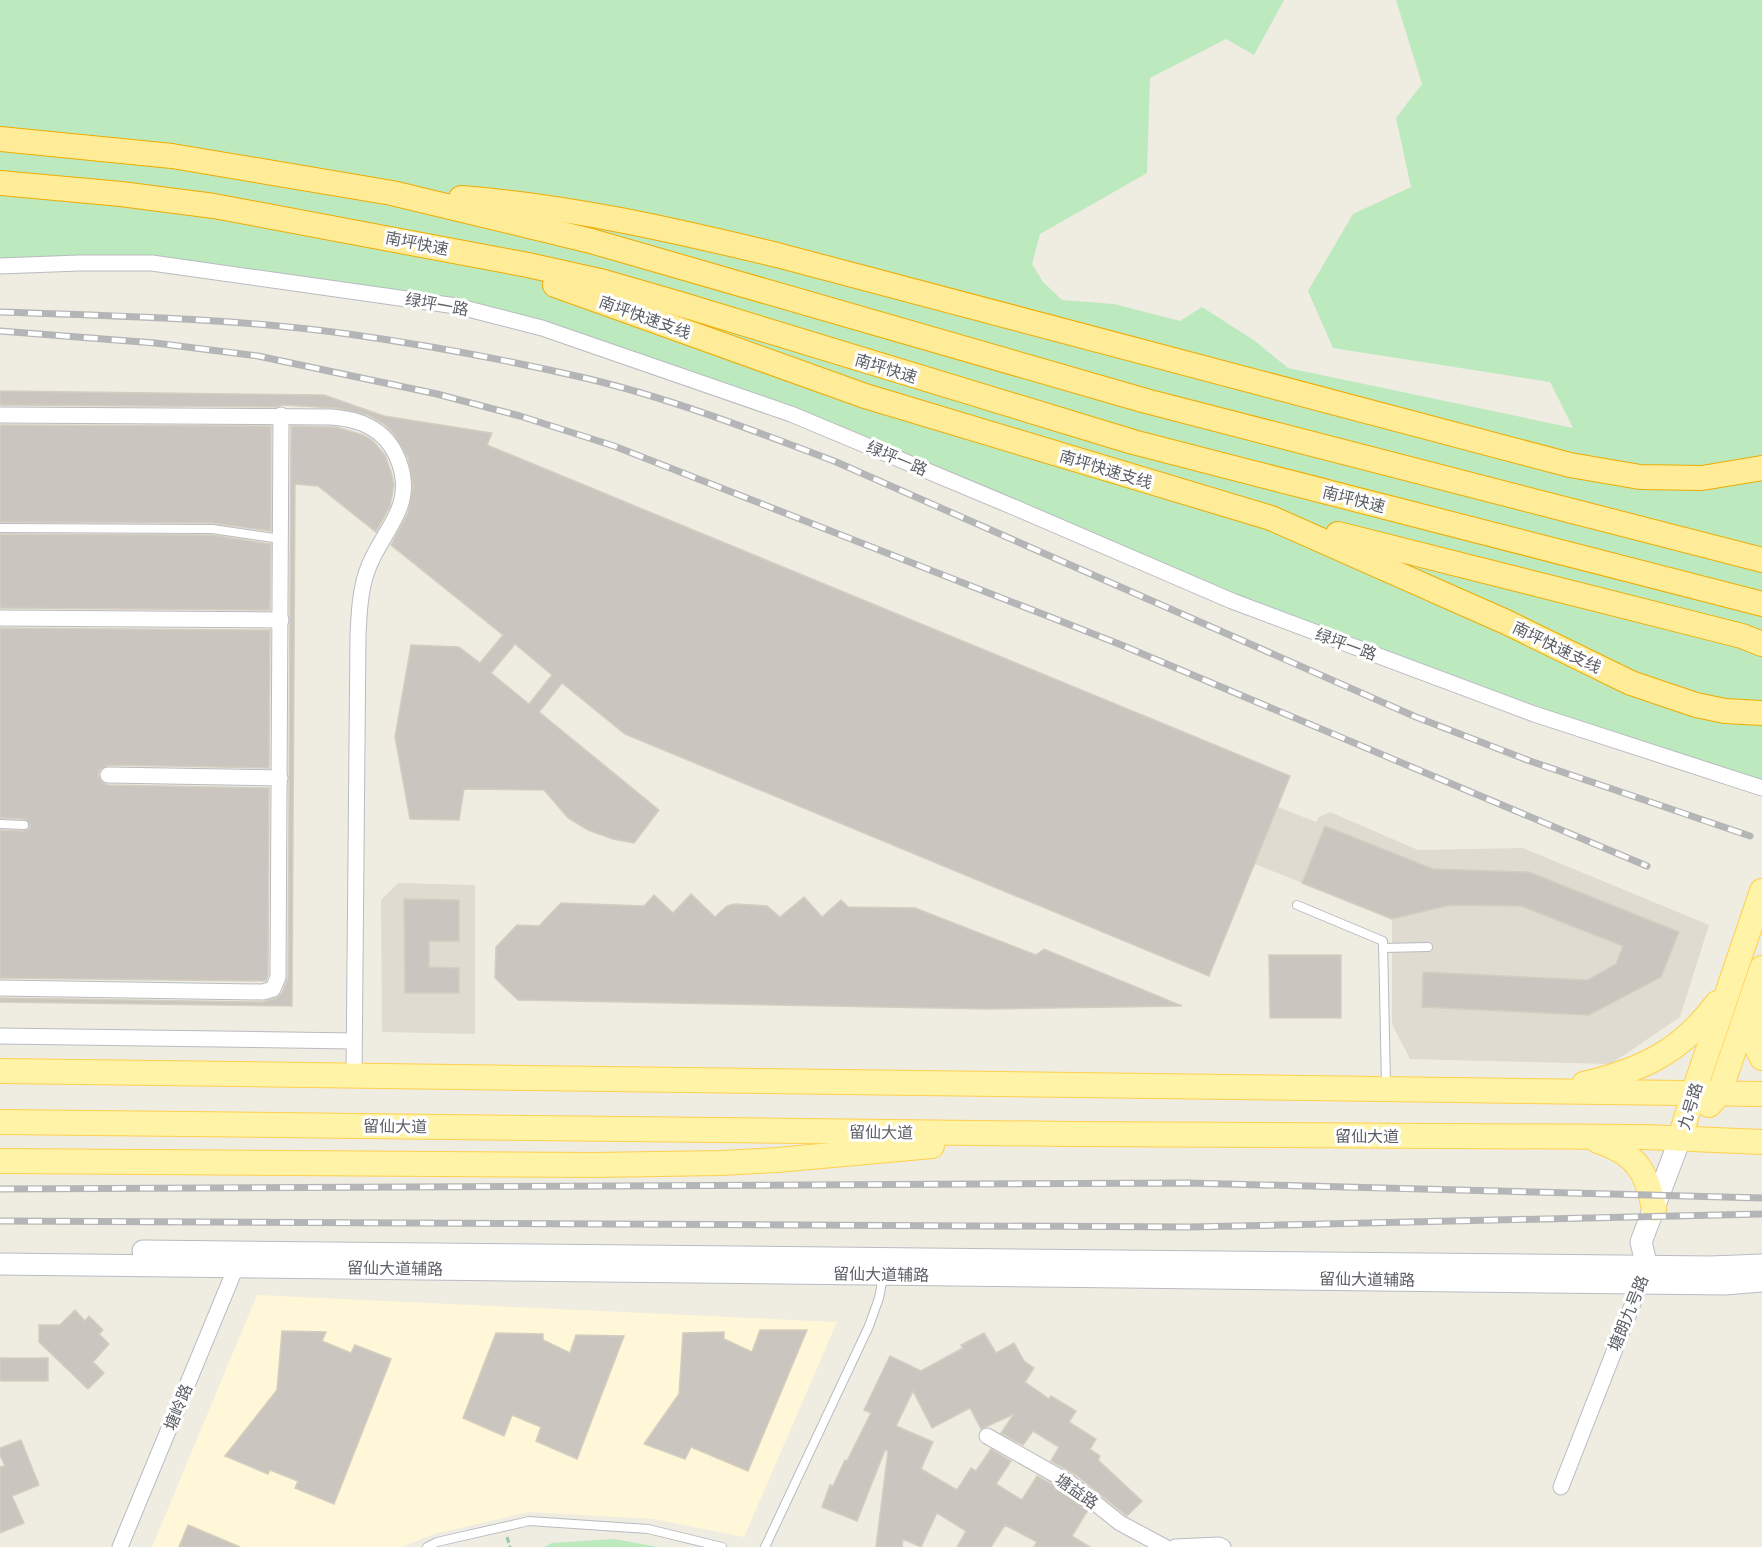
<svg xmlns="http://www.w3.org/2000/svg" width="1762" height="1547" viewBox="0 0 1762 1547" font-family="Mulish,'Noto Sans SC',sans-serif">
	<rect width="100%" height="100%" fill="#efece2"/>
	<polygon fill="#fff7d7" points="257,1295 837,1322 744,1537 653,1519 529,1512 434,1534 401,1547 152,1547"/>
	<g fill="#dfdbd1">
		<polygon points="1142,714 1290,776 1278,807 1316,822 1319,817 1330,812 1418,850 1523,848 1709,925 1680,1017 1611,1064 1410,1059 1392,1024 1392,919 1255,864 1060,914"/>
		<polygon points="398,883 475,885 475,1034 382,1032 381,900"/>
	</g>
	<g fill="#bce9bd">
		<polygon points="0,0 1284,0 1254,55 1226,39 1150,78 1147,173 1040,234 1032,264 1043,282 1062,300 1114,304 1180,321 1202,307 1255,341 1288,368 1573,428 1550,382 1333,348 1308,291 1353,214 1411,187 1396,118 1422,84 1396,0 1762,0 1762,785 1536,706 1234,594 794,411 542,326 152,257 0,260"/>
		<polygon points="614,1539 658,1547 544,1547 552,1543"/>
	</g>
	<g fill="#cac6bf" stroke="#d4cec0" stroke-width="1.5" fill-rule="evenodd">
		<path d="M 0,391 L 324,395 L 384,416 L 492,433 L 487,445 L 1290,776 L 1209,976 L 625,734 L 562,683 L 539,712 L 659,810 L 634,843 L 613,839 L 588,830 L 568,818 L 544,790 L 464,789 L 459,820 L 410,819 L 395,737 L 411,645 L 459,647 L 480,663 L 503,635 L 391,545 L 408,513 L 413,486 L 408,458 L 394,434 L 384,424 L 368,415 L 337,408 L 282,405 L 276,407 L 0,405 ZM 515,644 L 552,675 L 529,704 L 491,673 Z"/>
		<polygon points="0,425 271,426 271,531 212,523 0,522"/>
		<polygon points="291,426 336,427 363,435 372,440 385,455 392,475 394,485 390,506 376,532 318,486 295,484 292,1006 0,1002 0,998 263,1002 276,998 282,993 288,977"/>
		<polygon points="0,534 212,535 271,544 270,610 0,608"/>
		<polygon points="0,628 270,630 269,768 108,765 100,770 98,775 103,783 108,785 269,788 268,975 266,981 0,978 0,830 24,831 29,829 30,825 25,819 0,818"/>
		<polygon points="1325,826 1433,869 1529,872 1679,932 1661,977 1589,1015 1422,1007 1423,972 1588,980 1616,964 1623,946 1521,906 1450,905 1392,919 1302,883"/>
		<polygon points="691,894 715,917 727,906 735,904 767,906 780,917 804,897 822,917 841,900 848,907 915,908 1036,955 1044,949 1182,1006 990,1009 518,1000 495,978 496,947 517,925 539,926 561,903 644,906 654,895 673,913"/>
		<polygon points="404,899 459,900 459,941 429,941 429,967 459,968 459,993 405,993"/>
		<polygon points="1269,955 1341,955 1341,1018 1270,1018"/>
		<polygon points="75,1310 85,1321 89,1316 103,1330 99,1334 109,1344 93,1362 104,1373 88,1389 39,1342 39,1325 60,1325"/>
		<polygon points="760,1330 807,1330 748,1471 691,1447 685,1459 644,1444 679,1394 683,1333 724,1332 724,1339 752,1352"/>
		<polygon points="282,1331 326,1332 322,1341 351,1353 355,1345 391,1359 334,1504 295,1488 298,1481 270,1470 268,1474 225,1456 277,1390"/>
		<polygon points="496,1333 543,1334 543,1340 570,1353 576,1335 624,1336 577,1459 536,1441 541,1427 512,1415 504,1436 463,1418"/>
		<polygon points="984,1333 996,1353 1014,1343 1024,1361 1034,1368 1025,1382 1049,1399 1051,1396 1076,1411 1069,1422 1096,1439 1090,1449 1100,1456 1098,1460 1142,1501 1127,1516 1076,1475 1051,1461 1059,1447 1033,1431 1023,1445 1001,1433 1014,1414 981,1429 970,1408 932,1428 913,1391 896,1426 933,1442 921,1469 957,1490 971,1468 976,1471 991,1449 1011,1461 996,1484 1022,1500 1037,1476 1065,1491 1088,1510 1072,1536 1090,1547 1034,1547 1037,1542 1005,1525 991,1547 957,1547 966,1531 937,1513 921,1547 903,1539 902,1547 876,1547 888,1451 885,1450 857,1521 822,1507 830,1485 833,1486 845,1460 847,1461 871,1413 864,1410 890,1356 921,1371 963,1348 961,1345"/>
		<rect x="0" y="1358" width="48" height="23"/>
		<polygon points="21,1440 39,1485 12,1496 24,1523 0,1533 0,1467 5,1466 0,1455 0,1448"/>
		<polygon points="188,1525 240,1547 179,1547"/>
	</g>
	<g fill="none" stroke-linecap="round" stroke-linejoin="round">
		<g stroke="#b8bbc0" stroke-width="10">
			<g id="service">
				<polyline points="0,528 212,529 281,539"/>
				<polyline points="0,824 24,825"/>
				<polyline points="1297,905 1383,941 1386,1085"/>
				<polyline points="1383,948 1428,947"/>
				<polyline points="427,1547 437,1542 529,1521 648,1529 722,1547"/>
				<polyline points="765,1547 869,1326 879,1298 883,1277"/>
			</g>
		</g>
		<g stroke="#b8bbc0" stroke-width="17">
			<g id="minor">
				<polyline points="0,266 79,263 152,263 456,306 542,328 791,414 1016,508 1232,601 1534,714 1762,788"/>
				<path d="M 0,415 L 332,417 C 344,418 357,420 368,426 C 397,440 411,479 399,509 C 390,531 375,548 367,571 C 360,591 359,614 358,635 L 354,1075"/>
				<polyline points="0,618 281,620"/>
				<polyline points="108,775 280,778"/>
				<polyline points="0,988 263,992 273,989 278,977 281,415"/>
				<polyline points="0,1036 354,1041"/>
				<polyline points="987,1436 1070,1483 1120,1523 1165,1547"/>
				<polyline points="1561,1487 1644,1275"/>
				<polyline points="120,1547 236,1267"/>
				<polyline points="1175,1547 1219,1545 1223,1547"/>
			</g>
		</g>
		<g stroke="#b8bcc2" stroke-width="23">
			<g id="secondary">
				<polyline points="143,1251 1711,1267 1762,1265"/>
				<polyline points="0,1264 1725,1284 1762,1281"/>
				<polyline points="1647,1267 1641,1242 1680,1139"/>
			</g>
		</g>
		<g stroke="#fed04c" stroke-width="26">
			<g id="primary">
				<polyline points="1753,1012 1752,1039 1762,1058"/>
				<polyline points="0,1071 1762,1094"/>
				<path d="M 1584,1084 C 1642,1070 1681,1052 1717,1003"/>
				<polyline points="1709,1105 1719,1094 1762,968"/>
				<polyline points="0,1122 1072,1134 1645,1137 1762,1142"/>
				<polyline points="1680,1139 1693,1094 1762,891"/>
				<path d="M 1598,1141 C 1636,1153 1647,1172 1654,1209"/>
				<polyline points="0,1161 594,1165 720,1163 777,1160 932,1146"/>
			</g>
		</g>
		<g stroke="#f1ab00" stroke-width="26">
			<g id="trunk">
				<polyline points="0,139 172,156 392,193 591,241 1146,401 1762,560"/>
				<polyline points="0,183 121,194 214,206 528,265 604,282 680,304 1133,442 1762,604"/>
				<path d="M 461,198 C 569,206 673,230 777,255 L 1570,465 L 1640,477 L 1702,478 L 1762,468"/>
				<polyline points="555,285 865,396 1271,518 1506,622 1631,683 1696,705 1725,711 1762,713"/>
				<polyline points="1338,534 1742,636 1762,644"/>
			</g>
		</g>
		<polyline stroke="#95caa6" stroke-width="3" stroke-dasharray="6 3" stroke-linecap="butt" points="507,1537 510,1547"/>
		<use href="#service" stroke="#fff" stroke-width="8"/>
		<use href="#minor" stroke="#fff" stroke-width="15"/>
		<use href="#secondary" stroke="#fff" stroke-width="21"/>
		<use href="#primary" stroke="#fff3a7" stroke-width="24"/>
		<use href="#trunk" stroke="#ffec98" stroke-width="24"/>
		<g stroke="#b4b5b6" stroke-width="7">
			<g id="rail">
				<path d="M 0,312 C 116,316 233,318 348,334 C 427,345 507,360 585,378 C 670,398 752,430 834,461 L 1416,717 L 1530,761 L 1750,836"/>
				<polyline points="0,331 155,343 258,356 437,394 520,416 614,446 1119,644 1647,866"/>
				<polyline points="0,1189 1189,1183 1762,1198"/>
				<polyline points="0,1221 1190,1227 1762,1214"/>
			</g>
		</g>
		<use href="#rail" stroke="#fff" stroke-width="4.5" stroke-dasharray="14" stroke-linecap="butt"/>
	</g>
	<g text-anchor="middle" dominant-baseline="central" stroke-width="6" stroke-linejoin="round" paint-order="stroke">
		<g font-size="16" fill="#5b5f65" stroke="#fff">
			<text transform="translate(417 243) rotate(11)">南坪快速</text>
			<text transform="translate(437 304) rotate(10)">绿坪一路</text>
			<text transform="translate(645 317) rotate(20)">南坪快速支线</text>
			<text transform="translate(886 368) rotate(17)">南坪快速</text>
			<text transform="translate(897 458) rotate(23)">绿坪一路</text>
			<text transform="translate(1106 469) rotate(17)">南坪快速支线</text>
			<text transform="translate(1354 499) rotate(14)">南坪快速</text>
			<text transform="translate(1346 644) rotate(20)">绿坪一路</text>
			<text transform="translate(1557 647) rotate(26)">南坪快速支线</text>
			<text transform="translate(1690 1106) rotate(-73)">九号路</text>
			<text transform="translate(395 1126) rotate(1)">留仙大道</text>
			<text transform="translate(881 1132) rotate(1)">留仙大道</text>
			<text x="1367" y="1136">留仙大道</text>
			<text transform="translate(395 1268) rotate(1)">留仙大道辅路</text>
			<text transform="translate(881 1274) rotate(1)">留仙大道辅路</text>
			<text transform="translate(1367 1279) rotate(1)">留仙大道辅路</text>
			<text transform="translate(1628 1313) rotate(-68)">塘朗九号路</text>
			<text transform="translate(178 1407) rotate(-68)">塘岭路</text>
			<text transform="translate(1077 1491) rotate(35)">塘益路</text>
		</g>
	</g>
</svg>
